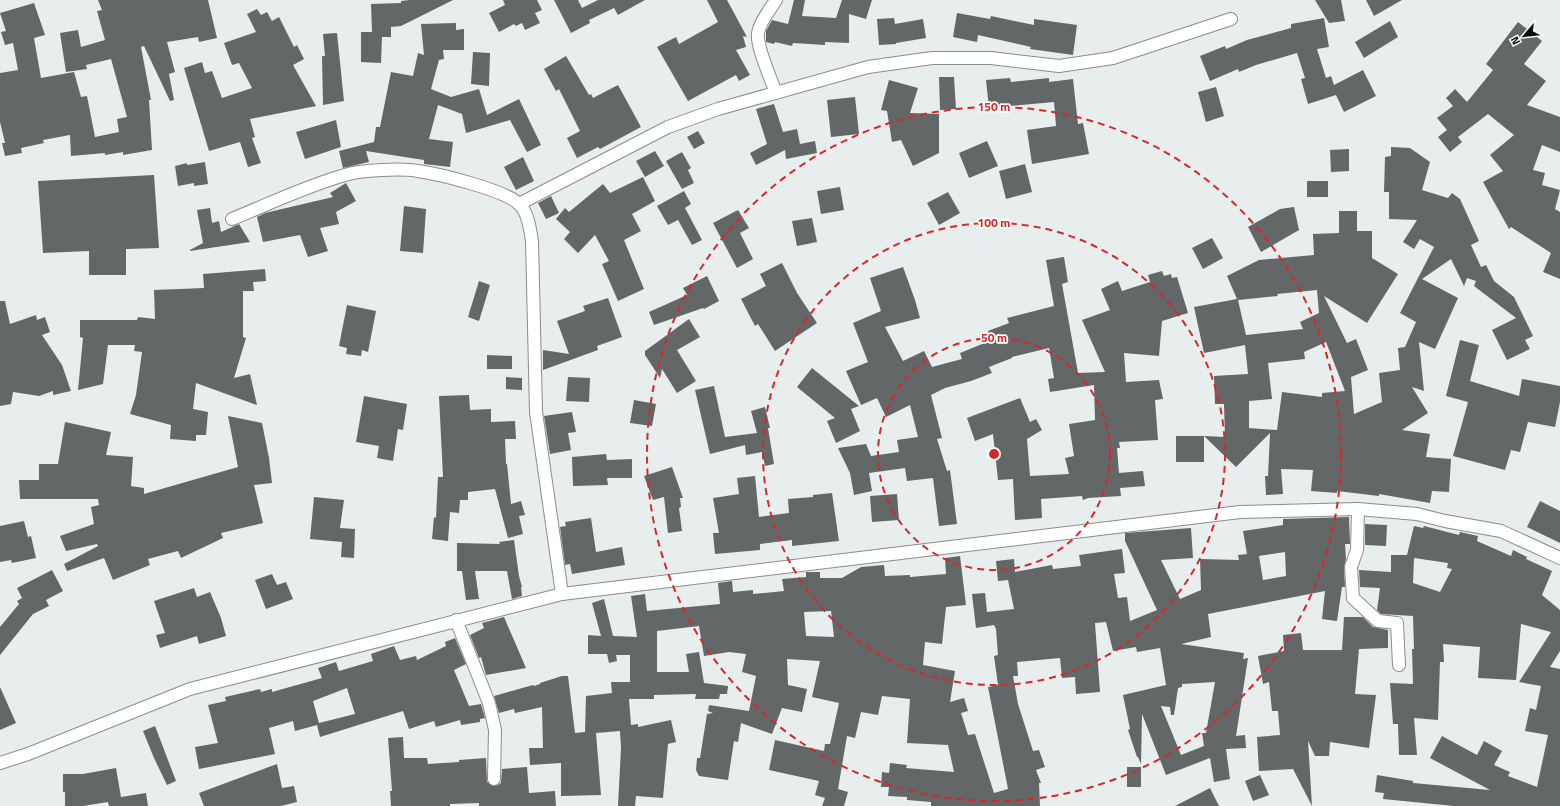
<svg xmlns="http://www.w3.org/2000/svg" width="1560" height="806" viewBox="0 0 1560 806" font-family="'Titillium Web',sans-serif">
	<rect width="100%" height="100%" fill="#e8eded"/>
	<g fill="#636767" fill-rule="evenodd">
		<polygon points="98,0 208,0 217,38 199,42 198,37 167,42 175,72 169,74 174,100 170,101 144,46 141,47 151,100 149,100 152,150 123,155 123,152 105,155 105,153 71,156 70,135 43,140 44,143 21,148 22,153 5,156 2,143 5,143 0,122 0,73 18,70 13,43 5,45 1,32 6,31 0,13 34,3 45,35 34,38 41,78 74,72 81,97 87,96 95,137 119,132 117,119 127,117 111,59 86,65 87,69 66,72 60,33 78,30 81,47 105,40 97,11 102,10"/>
		<polygon points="410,0 453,0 401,26 391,27 391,37 382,37 381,63 361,62 361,32 372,32 371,4 401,3 401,1"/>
		<polygon points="503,0 537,0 542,10 535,13 540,23 525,30 522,23 516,26 514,24 499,32 489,13 505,5"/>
		<polygon points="554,0 578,0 582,8 598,0 645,0 618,15 614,8 589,20 590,23 571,33"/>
		<polygon points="707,0 727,0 747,37 743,36 746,47 736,50 750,75 739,81 736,75 688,101 657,47 676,37 679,44 718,22"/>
		<polygon points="794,0 805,0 802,16 836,18 842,0 872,0 866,19 849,14 849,43 825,42 825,45 793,43 792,46 775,42 774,44 766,42 766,31 772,20 788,24"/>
		<polygon points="1315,0 1341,0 1345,21 1329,23"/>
		<polygon points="1366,0 1402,0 1374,16"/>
		<polygon points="257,9 261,15 267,12 272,21 279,17 294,47 297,45 304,59 293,65 316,106 250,119 255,137 252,138 261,163 248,167 240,142 209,151 184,68 202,62 205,73 212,71 222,98 252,88 239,63 232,65 224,43 256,32 247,14"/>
		<polygon points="957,13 990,19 991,16 1034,25 1034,19 1077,25 1073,55 1030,49 1031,47 978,35 977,42 953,37"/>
		<polygon points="894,18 895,24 923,19 926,38 896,43 896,44 879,45 877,19"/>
		<polygon points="1324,18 1329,47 1317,49 1326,78 1331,76 1334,85 1363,70 1376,96 1344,112 1336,95 1308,104 1301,79 1305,78 1297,53 1256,65 1239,72 1238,69 1210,81 1200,56 1225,46 1226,49 1247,40 1291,28 1291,24"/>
		<polygon points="1390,21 1398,37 1364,58 1355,42"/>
		<polygon points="1518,22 1542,41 1524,64 1546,81 1527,105 1560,117 1560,152 1542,145 1533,170 1545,173 1542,185 1560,190 1555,209 1560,212 1560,279 1543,272 1551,253 1511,227 1509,229 1483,182 1503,171 1490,155 1514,135 1488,114 1458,137 1462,142 1450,152 1438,137 1447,130 1437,118 1453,106 1446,98 1455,89 1467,102 1493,70 1486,64"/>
		<polygon points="456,23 456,30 464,29 464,50 443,50 444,59 439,60 431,89 451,97 479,89 487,115 519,99 541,145 527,152 510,120 466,133 462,114 438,105 429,139 453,142 450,167 424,164 424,160 366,151 369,162 343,168 339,151 374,142 376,127 380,127 391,72 413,76 418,53 424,55 421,24"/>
		<polygon points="337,33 344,101 323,105 322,56 325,56 323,34"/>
		<polygon points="473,52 490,53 489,86 471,84"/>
		<polygon points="566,56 589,95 591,94 593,98 618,85 641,127 600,149 598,147 577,158 567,138 580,131 559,89 556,91 544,69"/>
		<polygon points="939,77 954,77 956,109 940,110"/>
		<polygon points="1010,78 1011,82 1049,78 1049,82 1073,79 1078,124 1083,123 1089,154 1032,164 1027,130 1056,126 1054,102 989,108 986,80"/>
		<polygon points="889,80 918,88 910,113 939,114 939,153 913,166 901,140 892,142 887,111 881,110"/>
		<polygon points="1216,87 1224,116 1206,122 1198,92"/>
		<polygon points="855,97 859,134 831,137 827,100"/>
		<polygon points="774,104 783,132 797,129 800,144 815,141 817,153 786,159 785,150 756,165 750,153 767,144 756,109"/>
		<polygon points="336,120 341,147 305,159 296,132"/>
		<polygon points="698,131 705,143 694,149 687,137"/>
		<polygon points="987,141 998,166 969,178 959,153"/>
		<path d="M 1391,147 L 1410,148 L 1430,162 L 1422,190 L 1448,198 L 1452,193 L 1460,199 L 1479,241 L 1471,245 L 1481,267 L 1486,265 L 1494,281 L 1514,297 L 1533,336 L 1525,340 L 1530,349 L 1507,360 L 1492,330 L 1516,318 L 1474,286 L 1476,281 L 1467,278 L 1464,286 L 1451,259 L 1422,279 L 1458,298 L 1435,349 L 1419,342 L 1424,391 L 1412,387 L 1428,413 L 1402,430 L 1430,434 L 1426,457 L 1451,459 L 1449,492 L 1432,491 L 1430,503 L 1379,494 L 1379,496 L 1337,491 L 1337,493 L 1311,491 L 1313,470 L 1281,469 L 1283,494 L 1266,495 L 1265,476 L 1268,476 L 1270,433 L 1236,467 L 1204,436 L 1225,437 L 1224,404 L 1215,404 L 1214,376 L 1248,374 L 1245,345 L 1204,353 L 1194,307 L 1237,299 L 1227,276 L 1259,260 L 1314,255 L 1313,234 L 1339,233 L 1339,211 L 1357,211 L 1357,231 L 1372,231 L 1372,258 L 1398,274 L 1367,323 L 1324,296 L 1347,343 L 1356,339 L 1368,370 L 1351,377 L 1354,414 L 1382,402 L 1379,373 L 1400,370 L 1398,348 L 1405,347 L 1416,322 L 1400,313 L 1434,247 L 1420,239 L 1414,249 L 1403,242 L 1417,220 L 1389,219 L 1389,192 L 1384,192 L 1385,157 L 1391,156 ZM 1317,290 L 1319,313 L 1300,322 L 1303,329 L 1246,335 L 1238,300 L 1278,296 L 1277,294 ZM 1326,342 L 1345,391 L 1322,393 L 1322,397 L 1282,392 L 1277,430 L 1249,428 L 1249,401 L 1272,399 L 1268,363 L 1305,359 L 1304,352 Z"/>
		<polygon points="1349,149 1349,171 1331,172 1330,150"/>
		<polygon points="655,151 664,166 645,177 636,161"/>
		<polygon points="682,152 691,168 688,170 694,183 682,189 666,161"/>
		<polygon points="523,157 534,181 516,190 504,167"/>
		<polygon points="205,162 208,184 194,186 194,183 178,186 175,166 187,163 187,165"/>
		<polygon points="1025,164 1032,192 1006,199 999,171"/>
		<polygon points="154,175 159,248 126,249 126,275 89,275 89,251 43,253 38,181"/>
		<polygon points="643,177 655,201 632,214 641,231 624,240 644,289 618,301 602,264 609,261 595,235 578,253 564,239 570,232 556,219 565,208 569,212 603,184 610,193"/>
		<rect x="1307" y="181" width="21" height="16"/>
		<polygon points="346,183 356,201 336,212 339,224 320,228 328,251 308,257 300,235 263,242 257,217 265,213 333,197 330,193"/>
		<polygon points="840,187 844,210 821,214 817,191"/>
		<polygon points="684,191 691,204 685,208 702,240 692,245 678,220 668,225 657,206"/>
		<polygon points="948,192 960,213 939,225 927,203"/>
		<polygon points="551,196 559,213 546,219 538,203"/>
		<polygon points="404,206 426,209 423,253 400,251"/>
		<polygon points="1294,207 1299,230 1261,252 1248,227 1280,209"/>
		<polygon points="210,208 212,223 219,221 221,232 239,224 250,242 190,251 190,250 203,243 197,210"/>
		<polygon points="738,210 749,228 740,233 753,259 737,268 713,223"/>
		<polygon points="812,218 817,242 797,246 792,221"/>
		<polygon points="1212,238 1223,258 1203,269 1192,248"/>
		<polygon points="1064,257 1068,282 1062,284 1078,373 1105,372 1082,320 1110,310 1101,289 1118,281 1122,291 1150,282 1148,275 1162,271 1164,276 1171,274 1172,278 1177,277 1188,313 1162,321 1159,356 1124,353 1126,382 1159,380 1163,399 1155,400 1158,440 1119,442 1120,448 1117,448 1119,473 1143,471 1145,486 1120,488 1121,496 1088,498 1083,500 1082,496 1041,499 1042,518 1015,520 1013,479 998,480 993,434 975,441 967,418 1020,398 1030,422 1036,419 1042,430 1027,439 1030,476 1069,474 1065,458 1074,456 1069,424 1095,420 1094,385 1050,392 1048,379 1054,378 1049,348 1012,357 1012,358 989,367 992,373 971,381 945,388 931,395 942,438 937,439 947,471 950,470 957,524 939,526 933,478 907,481 905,468 869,473 872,491 854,495 850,473 838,448 866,444 871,456 899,452 897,440 918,437 910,405 886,417 877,398 861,405 846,371 868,362 853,323 881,311 870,278 903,267 915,300 920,318 885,327 903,361 924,351 932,367 962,359 960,353 992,340 988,331 1009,323 1007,318 1054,306 1046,260"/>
		<polygon points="782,263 797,293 817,323 775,351 758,324 755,326 741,299 766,286 760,274"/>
		<polygon points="265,269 266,281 253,282 254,291 243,291 243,337 246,338 234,378 250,374 257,405 196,383 193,409 208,412 206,435 196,435 196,441 170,439 171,425 130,414 136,395 142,352 134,351 135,345 108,345 103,384 78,390 83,338 80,337 80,320 137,320 138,317 155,319 154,290 204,288 203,274"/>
		<polygon points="707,276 719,301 704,309 703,308 654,325 649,312 687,295 683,288"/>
		<polygon points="479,281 490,285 479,321 468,317"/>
		<polygon points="608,298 622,337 597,346 598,350 543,370 543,350 569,354 557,321 585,311 583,306"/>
		<polygon points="0,301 5,301 10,324 36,315 37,320 45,317 50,332 42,335 62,365 71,391 53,395 53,391 39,396 13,392 11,404 0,406"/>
		<polygon points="347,305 376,311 368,352 362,350 361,356 346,354 347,348 339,346"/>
		<polygon points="689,319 700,337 677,350 696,381 677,393 662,369 660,378 645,355 645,351"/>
		<polygon points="1460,340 1479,345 1470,381 1519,396 1522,379 1560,386 1560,402 1555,427 1528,422 1520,452 1511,450 1505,470 1453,456 1468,402 1446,396"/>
		<polygon points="487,355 512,356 512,369 487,369"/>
		<polygon points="812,368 859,406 851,409 860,431 836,443 827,421 835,418 797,387"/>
		<polygon points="506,377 522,378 522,390 506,389"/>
		<polygon points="568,377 590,378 589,402 566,401"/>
		<polygon points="714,386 725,437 757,433 751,411 765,407 770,428 768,428 774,464 765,466 762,452 746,455 745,445 710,454 695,390"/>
		<polygon points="469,395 470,410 491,409 491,422 515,421 516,439 505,439 506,464 507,464 511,504 521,501 525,515 519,516 523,534 508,538 495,489 468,492 468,500 460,500 459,513 450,512 448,541 432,539 434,517 436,518 438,477 443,477 439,396"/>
		<polygon points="364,396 407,404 403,430 398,429 393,461 377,458 379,446 356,442"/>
		<polygon points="634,400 656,404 652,426 630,423"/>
		<polygon points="572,412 576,432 568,433 571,450 550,454 544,416"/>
		<polygon points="228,416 262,423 269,458 272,483 254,485 263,523 221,533 223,538 181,558 178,551 148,559 150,565 113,580 104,558 67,571 64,564 98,546 97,544 66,551 60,536 94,524 91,507 99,505 98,499 20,499 19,480 39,480 39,464 58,464 65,422 111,432 106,455 133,457 131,486 144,488 144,494 238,467"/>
		<rect x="1176" y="436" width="28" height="26"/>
		<polygon points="606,454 607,460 632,459 632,478 607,478 608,485 573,486 572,457"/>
		<polygon points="672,467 683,498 680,498 681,507 679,508 682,531 668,533 664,497 653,500 644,476"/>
		<polygon points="755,476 759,517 789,513 788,499 813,497 813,495 832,493 839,541 792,546 792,540 760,544 760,550 715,554 713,533 719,533 713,498 739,494 737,478"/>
		<polygon points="897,494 899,520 872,522 870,496"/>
		<polygon points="314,497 344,500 340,528 355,529 354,558 341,557 342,542 310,539"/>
		<polygon points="1540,501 1560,511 1560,543 1527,527"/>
		<path d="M 1349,517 L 1350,544 L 1345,544 L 1346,559 L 1344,567 L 1345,587 L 1342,587 L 1337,621 L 1322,619 L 1325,591 L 1208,614 L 1211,637 L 1181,644 L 1244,653 L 1243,659 L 1248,658 L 1236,736 L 1245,735 L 1246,748 L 1226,749 L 1230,779 L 1214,782 L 1210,758 L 1166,775 L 1142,714 L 1141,764 L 1138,757 L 1137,757 L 1128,730 L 1130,729 L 1123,695 L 1166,685 L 1160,648 L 1137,652 L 1136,647 L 1113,651 L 1106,622 L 1095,623 L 1100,692 L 1076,694 L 1075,677 L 1062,678 L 1060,658 L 1017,662 L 1018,676 L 1013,676 L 1018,704 L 1033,751 L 1039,750 L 1045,767 L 1036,770 L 1041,783 L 1039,783 L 1040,806 L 931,806 L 931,802 L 907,800 L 907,797 L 888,796 L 889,787 L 881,787 L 882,772 L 889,773 L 890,763 L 907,765 L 906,768 L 954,772 L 948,745 L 907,743 L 910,699 L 882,696 L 878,715 L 861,712 L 855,738 L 847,736 L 838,789 L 848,792 L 844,806 L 822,806 L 825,798 L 815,795 L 819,781 L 769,770 L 775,740 L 824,751 L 825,744 L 830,744 L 839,703 L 812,697 L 820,661 L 787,659 L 788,685 L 807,689 L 802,712 L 782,708 L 772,734 L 741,723 L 738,742 L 734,741 L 728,780 L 699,776 L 696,770 L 697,758 L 700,758 L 707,714 L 713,713 L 708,711 L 709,705 L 749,711 L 756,676 L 742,672 L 746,654 L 729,652 L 704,656 L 699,626 L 657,631 L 657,672 L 689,672 L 686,654 L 699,652 L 704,683 L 728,686 L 727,694 L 720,694 L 719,699 L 695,699 L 696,694 L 654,695 L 654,699 L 629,699 L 631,725 L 638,724 L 638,727 L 671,720 L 676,742 L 668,744 L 663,798 L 636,796 L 635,806 L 618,806 L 621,748 L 620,731 L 596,733 L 601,795 L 561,796 L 561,763 L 530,765 L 529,748 L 543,748 L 542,707 L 515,713 L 514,709 L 499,713 L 494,696 L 533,685 L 534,686 L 540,684 L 540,683 L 562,676 L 568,676 L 575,733 L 585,732 L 586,696 L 612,693 L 611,682 L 630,682 L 630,655 L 616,655 L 617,661 L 609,663 L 607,654 L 588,654 L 588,635 L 601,636 L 592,603 L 604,599 L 613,636 L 637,637 L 631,596 L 645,594 L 647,611 L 720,604 L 718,583 L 732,581 L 733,592 L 753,590 L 753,594 L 784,591 L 782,579 L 806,577 L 806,572 L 820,572 L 820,578 L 842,578 L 861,567 L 884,565 L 885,576 L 910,575 L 910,577 L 946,574 L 945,558 L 960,556 L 966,605 L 946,607 L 942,644 L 925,642 L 923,665 L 955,671 L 950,702 L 964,698 L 968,711 L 961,713 L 968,735 L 975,734 L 994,793 L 1008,789 L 988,687 L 998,685 L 994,656 L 998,655 L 996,629 L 994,625 L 976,628 L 972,594 L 985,593 L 987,612 L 1014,609 L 1008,580 L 998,581 L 996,561 L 1014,559 L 1015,572 L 1052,565 L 1053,569 L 1081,566 L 1079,555 L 1122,549 L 1125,573 L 1114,574 L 1118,598 L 1127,597 L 1130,621 L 1157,610 L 1125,541 L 1125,533 L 1191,528 L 1193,558 L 1161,560 L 1180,599 L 1201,590 L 1200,559 L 1239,560 L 1238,555 L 1247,554 L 1243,531 L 1283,525 L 1283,519 ZM 1285,552 L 1286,576 L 1263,580 L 1259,556 ZM 831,611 L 834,637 L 806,636 L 804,612 ZM 1215,682 L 1206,733 L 1202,733 L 1204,746 L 1181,755 L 1161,706 L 1170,707 L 1171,715 L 1174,715 L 1178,688 L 1182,687 L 1182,684 Z"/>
		<polygon points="591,518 596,552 622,547 625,565 572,574 570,564 565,565 560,527 566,526 565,522"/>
		<polygon points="24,521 28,537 31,536 36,558 12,563 11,560 0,562 0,526"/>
		<polygon points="1365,524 1387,525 1386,546 1365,545"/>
		<path d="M 1414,526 L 1423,528 L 1424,526 L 1459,535 L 1460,532 L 1478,536 L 1477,541 L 1511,556 L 1513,550 L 1527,557 L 1526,559 L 1552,571 L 1542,595 L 1560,610 L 1560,651 L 1550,667 L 1560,669 L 1560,806 L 1454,806 L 1383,799 L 1384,793 L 1375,792 L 1377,775 L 1413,781 L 1413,783 L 1490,790 L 1430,758 L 1442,736 L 1477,755 L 1484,741 L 1502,751 L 1494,765 L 1510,772 L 1508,776 L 1537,787 L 1548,735 L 1525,731 L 1530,708 L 1536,710 L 1541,686 L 1519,682 L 1551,632 L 1521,624 L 1516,680 L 1478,678 L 1480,647 L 1443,644 L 1444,662 L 1440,662 L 1438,720 L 1414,718 L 1417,755 L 1399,755 L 1398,724 L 1393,724 L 1390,683 L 1413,684 L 1412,649 L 1414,649 L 1413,616 L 1381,614 L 1377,610 L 1380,588 L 1360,587 L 1359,570 L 1391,572 L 1391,555 L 1407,555 ZM 1414,558 L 1448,563 L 1447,568 L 1452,569 L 1440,592 L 1413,583 Z"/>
		<polygon points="514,540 519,576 522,587 521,587 522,596 512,599 507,571 475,571 479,599 466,600 462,571 457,571 457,543 500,544 499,542"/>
		<polygon points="52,570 63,591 46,600 49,606 33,614 0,655 0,627 19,604 17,601 22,598 17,588"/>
		<polygon points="272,574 277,585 286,582 293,599 266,609 255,580"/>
		<polygon points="194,588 197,597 210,592 221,618 226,636 199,644 197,636 160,648 156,635 165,633 154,601"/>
		<polygon points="504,617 526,668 486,675 481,657 479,658 470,635 484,628 482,623"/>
		<polygon points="1344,617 1363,617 1373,627 1388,630 1388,648 1359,649 1355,694 1376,695 1369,748 1330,742 1329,756 1315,756 1308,741 1312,806 1293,769 1259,771 1257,737 1280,735 1278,711 1272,711 1269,682 1263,684 1258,656 1284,651 1283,635 1301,633 1303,650 1342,650"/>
		<path d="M 455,638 L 466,664 L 454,670 L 469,706 L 481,704 L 485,718 L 480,719 L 480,722 L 461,725 L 460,720 L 436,727 L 434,721 L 409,729 L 403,711 L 320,737 L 317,725 L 295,731 L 293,721 L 269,728 L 275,754 L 199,769 L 195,747 L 218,743 L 208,705 L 226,701 L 225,697 L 260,689 L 261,692 L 272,689 L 272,692 L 322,678 L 318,668 L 336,662 L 339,671 L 373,661 L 371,654 L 394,646 L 400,660 L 416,656 L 417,660 L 446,646 L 445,642 ZM 347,688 L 355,714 L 319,723 L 313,701 Z"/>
		<polygon points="0,687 16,723 0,730"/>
		<polygon points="155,726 176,781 167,785 154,758 143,731"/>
		<polygon points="403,737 404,758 427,758 428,764 459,762 459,760 486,758 487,782 493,786 498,785 501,783 502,769 527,767 529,793 555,791 556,806 479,806 479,803 450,804 450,806 391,806 390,791 392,791 388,738"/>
		<polygon points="277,764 282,788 294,786 297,802 281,806 204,806 199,793"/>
		<rect x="1127" y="767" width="14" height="20"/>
		<polygon points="116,768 121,797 146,793 148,806 109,806 108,802 83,806 65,806 65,792 63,792 63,774 83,774"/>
		<polygon points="1260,775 1269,795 1253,801 1245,781"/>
		<polygon points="1210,788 1219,806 1175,806"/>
	</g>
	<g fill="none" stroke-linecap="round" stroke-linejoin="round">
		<g stroke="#888d8d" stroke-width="14">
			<g id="street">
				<path d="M 776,93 C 771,79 756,46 758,33 C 760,21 770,10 776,0"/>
				<polyline points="519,204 668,127 718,109 868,67 932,58 991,58 1059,66 1113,58 1231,19"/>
				<path d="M 232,219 C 269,204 306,186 345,175 C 360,170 403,168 418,171 C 439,174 505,190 519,204 C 528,212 530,229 532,241 L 536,412 L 562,594"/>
				<polyline points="1358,509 1357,550 1351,567 1353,598 1378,621 1397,623 1399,665"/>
				<polyline points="456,620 489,703 495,730 494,779"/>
				<polyline points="0,763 28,754 190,689 562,594 1240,512 1358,509 1417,514 1445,521 1501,531 1560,558"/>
			</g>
		</g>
		<use href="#street" stroke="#fff" stroke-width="12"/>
	</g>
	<g fill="none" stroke="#d62828" stroke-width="2" stroke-dasharray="7 5">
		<circle cx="994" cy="454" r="116"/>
		<circle cx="994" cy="454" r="231"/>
		<circle cx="994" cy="454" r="347"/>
	</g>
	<circle cx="994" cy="454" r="6" fill="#d62828" stroke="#fff" stroke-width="2"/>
	<g font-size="12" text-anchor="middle" font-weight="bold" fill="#d62828" stroke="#fff" stroke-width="3.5" stroke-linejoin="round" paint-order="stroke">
		<text x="994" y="111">150 m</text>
		<text x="994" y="227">100 m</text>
		<text x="994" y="342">50 m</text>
	</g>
	<g transform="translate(1524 36) rotate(242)" stroke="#ffffff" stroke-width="3" paint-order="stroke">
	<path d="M0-3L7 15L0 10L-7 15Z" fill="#0b0d0d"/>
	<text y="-6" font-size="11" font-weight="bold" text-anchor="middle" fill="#0b0d0d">N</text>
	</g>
</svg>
